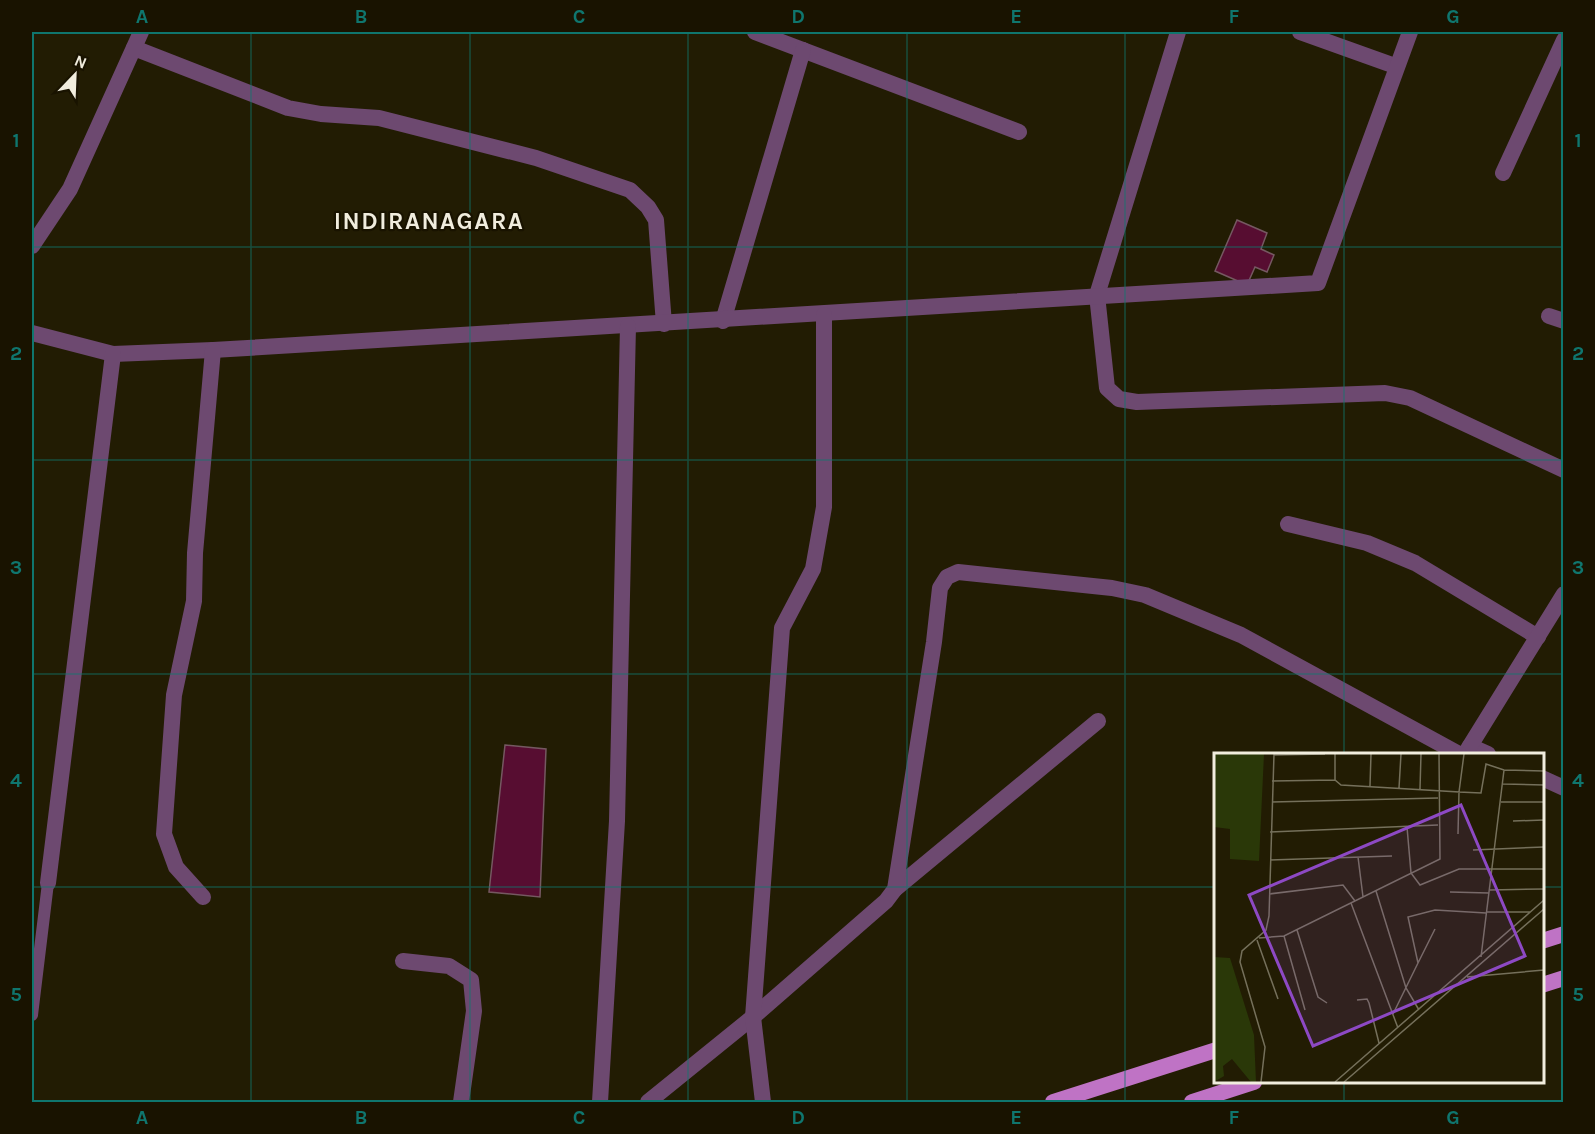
<svg xmlns="http://www.w3.org/2000/svg" width="1595" height="1134" viewBox="0 0 1595 1134" font-family="Karla,sans-serif">
	<rect width="100%" height="100%" fill="#221c03"/>
	<g fill="#570d31" stroke="#755861" stroke-width="1.5">
		<polygon points="1237,220 1267,233 1261,249 1274,255 1267,272 1255,267 1247,285 1215,271"/>
		<polygon points="505,745 546,749 540,897 489,892"/>
	</g>
	<g fill="none" stroke-linecap="round" stroke-linejoin="round">
		<polyline stroke="#6d4970" stroke-width="12" points="32,1015 48,883"/>
		<g stroke="#6d4970" stroke-width="16">
			<polyline points="755,32 1019,132"/>
			<polyline points="1178,32 1097,295 1107,388 1119,399 1137,402 1385,393 1410,398 1564,470"/>
			<polyline points="1300,32 1395,66"/>
			<polyline points="134,48 288,108 321,114 379,118 536,158 630,190 648,207 656,220 664,324"/>
			<polyline points="1503,173 1564,40"/>
			<polyline points="32,246 70,189 141,32"/>
			<polyline points="1549,316 1564,321"/>
			<polyline points="723,321 803,50"/>
			<polyline points="32,333 113,354 213,350 1318,283 1410,32"/>
			<polyline points="1288,524 1367,543 1415,563 1538,637"/>
			<polyline points="1470,746 1488,754"/>
			<polyline points="1465,754 1564,594"/>
			<polyline points="1542,778 1564,788"/>
			<polyline points="48,883 113,354"/>
			<polyline points="895,889 1098,721"/>
			<polyline points="203,897 176,867 164,834 174,695 194,601 195,553 213,350"/>
			<polyline points="403,961 449,966 471,980 474,1011 461,1102"/>
			<polyline points="600,1102 617,821 628,326"/>
			<polyline points="648,1102 753,1017 886,901 895,889 934,642 940,588 947,577 958,572 1112,588 1145,595 1241,635 1459,754"/>
			<polyline points="763,1102 753,1017 782,628 813,569 824,507 824,315"/>
		</g>
		<g stroke="#bf73c5" stroke-width="16">
			<polyline points="1542,941 1564,934"/>
			<polyline points="1542,985 1564,978"/>
			<polyline points="1053,1102 1216,1050"/>
			<polyline points="1192,1102 1254,1082"/>
		</g>
	</g>
	<path fill="none" stroke="#0f766e" stroke-width="1.5" stroke-opacity="0.55" d="M 251,32 L 251,1102M 470,32 L 470,1102M 688,32 L 688,1102M 907,32 L 907,1102M 1125,32 L 1125,1102M 1344,32 L 1344,754M 32,247 L 1564,247M 32,460 L 1564,460M 32,674 L 1564,674M 32,887 L 1216,887M 1542,887 L 1564,887M 1344,1082 L 1344,1102"/>
	<g text-anchor="middle" dominant-baseline="central" stroke-width="4.5" stroke-linejoin="round" paint-order="stroke">
		<g font-size="24" font-weight="bold" letter-spacing="1.5" fill="#f1edde" stroke="#191300">
			<text x="429" y="221">INDIRANAGARA</text>
		</g>
	</g>
	<g transform="translate(1214 753)">
		<rect width="330" height="330" fill="#221c03"/>
		<path d="M 0,1 L 50,1 L 45,108 L 16,106 L 16,76 L 0,74 ZM 0,204 L 16,205 L 40,282 L 42,329 L 37,329 L 18,306 L 9,313 L 10,323 L 0,329 Z" fill="#2a3808"/>
		<path fill="none" stroke="#75705b" stroke-width="1.5" d="M 121,1 L 121,27M 250,1 L 245,39 L 267,40 L 272,11 L 290,17 L 330,18M 60,2 L 111,1M 58,28 L 121,27 L 127,32 L 245,39 L 244,81M 289,31 L 330,32M 156,33 L 157,1M 185,35 L 187,1M 206,36 L 207,1M 58,49 L 224,45M 287,49 L 330,49M 299,68 L 330,67M 193,74 L 197,120 L 206,132 L 245,116 L 330,116M 56,79 L 224,72M 259,97 L 330,94M 144,104 L 149,144M 56,107 L 178,103M 276,137 L 330,136M 162,138 L 192,235 L 205,257M 236,139 L 275,140M 55,141 L 129,132 L 141,148M 137,150 L 184,275M 272,159 L 316,159M 83,177 L 104,244 L 113,250M 70,183 L 91,257M 45,185 L 70,183 L 226,106 L 225,1M 43,187 L 64,246M 267,204 L 290,17M 204,210 L 221,176M 253,224 L 330,217M 143,247 L 153,246 L 155,250 L 165,290M 179,261 L 204,210 L 194,164 L 221,157 L 272,160M 47,329 L 51,294 L 26,209 L 28,198 L 52,177 L 55,163 L 60,1M 121,329 L 330,147M 130,329 L 330,156"/>
		<path fill="#8d49c4" fill-opacity="0.15" stroke="#8d49c4" stroke-width="3" d="M 247,52 L 311,203 L 99,293 L 35,142 Z"/>
		<rect width="330" height="330" fill="none" stroke="#f1edde" stroke-width="3"/>
	</g>
	<rect width="1595" height="1134" fill="none" stroke="#191300" stroke-width="66"/>
	<g transform="translate(75 75) rotate(23)" stroke="#191300" stroke-width="4.5" paint-order="stroke">
	<path d="M0-4.5L10 22L0 15L-10 22Z" fill="#f1edde"/>
	<text y="-9" font-size="16" font-weight="bold" text-anchor="middle" fill="#f1edde">N</text>
	</g>
	<rect x="33" y="33" width="1529" height="1068" fill="none" stroke="#0f766e" stroke-width="2"/>
	<g font-size="20" text-anchor="middle" font-weight="bold" fill="#0f766e">
		<text x="142" y="23">A</text>
		<text x="361" y="23">B</text>
		<text x="579" y="23">C</text>
		<text x="798" y="23">D</text>
		<text x="1016" y="23">E</text>
		<text x="1234" y="23">F</text>
		<text x="1453" y="23">G</text>
		<text x="16" y="147">1</text>
		<text x="1578" y="147">1</text>
		<text x="16" y="360">2</text>
		<text x="1578" y="360">2</text>
		<text x="16" y="574">3</text>
		<text x="1578" y="574">3</text>
		<text x="16" y="787">4</text>
		<text x="1578" y="787">4</text>
		<text x="16" y="1001">5</text>
		<text x="1578" y="1001">5</text>
		<text x="142" y="1124">A</text>
		<text x="361" y="1124">B</text>
		<text x="579" y="1124">C</text>
		<text x="798" y="1124">D</text>
		<text x="1016" y="1124">E</text>
		<text x="1234" y="1124">F</text>
		<text x="1453" y="1124">G</text>
	</g>
</svg>
